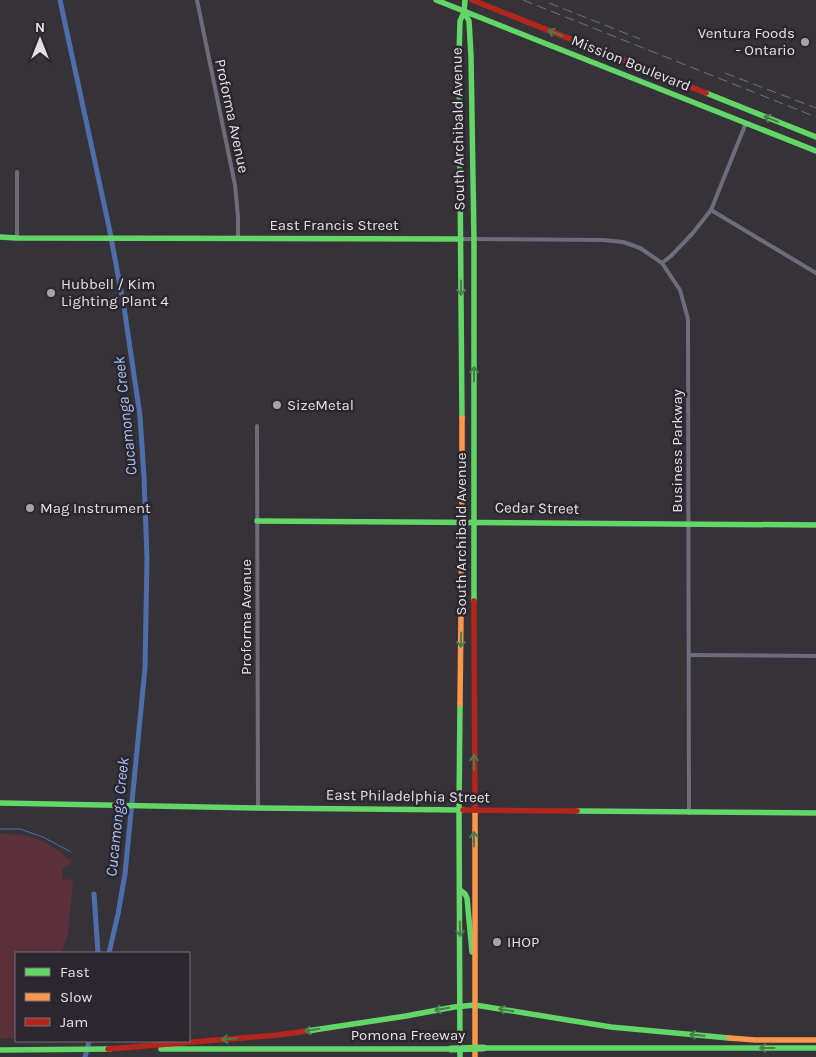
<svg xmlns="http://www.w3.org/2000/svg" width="816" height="1057" viewBox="0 0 816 1057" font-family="Karla,sans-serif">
	<rect width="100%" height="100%" fill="#353337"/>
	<path fill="#5a303a" d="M 0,834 C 30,833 50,841 72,862 L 62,870 L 63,880 L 73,879 L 68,934 L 62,953 L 16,953 L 16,1038 L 0,1038 Z"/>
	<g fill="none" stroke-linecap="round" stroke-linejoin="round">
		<polyline stroke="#4f6dab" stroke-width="1" points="0,829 20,829 43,837 71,852"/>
		<g stroke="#4f6dab" stroke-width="5">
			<polyline points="60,0 109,227 124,307 140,416 144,477 147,558 145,668 125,874 118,914 109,953"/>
			<polyline points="94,894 98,953"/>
			<polyline points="85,1057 89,1041"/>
		</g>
		<g stroke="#6e6c7b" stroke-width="4">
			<polyline points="197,0 235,185 238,216 238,238"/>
			<polyline points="17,172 17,238"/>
			<polyline points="711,210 816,273"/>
			<polyline points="461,239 603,240 623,242 640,248 662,263"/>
			<polyline points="257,426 258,808"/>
			<polyline points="689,655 816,656"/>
			<polyline points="689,813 688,319 680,290 662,263 671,256 692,234 711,210 746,123"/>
		</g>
		<g stroke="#63d668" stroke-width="5.5">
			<polyline points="436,0 816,151"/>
			<polyline points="464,12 469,21 471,56 474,239 474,601"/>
			<polyline points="706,93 816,137"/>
			<polyline points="0,237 17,238 461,239"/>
			<polyline points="462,418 459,56 460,21 464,12 465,0"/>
			<polyline points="257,521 816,525"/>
			<polyline points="0,803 258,808 463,810"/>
			<polyline points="577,811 816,813"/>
			<polyline points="460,890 465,894 467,898 472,952"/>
			<polyline points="307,1031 406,1016 454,1007 475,1005 611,1027 729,1038"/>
			<polyline points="483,1048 816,1048"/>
			<polyline points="161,1049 451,1049"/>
			<polyline points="0,1050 110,1049"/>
			<polyline points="460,1057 459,810 460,704"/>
		</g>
		<g stroke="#ff974d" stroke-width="5.5">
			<polyline points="460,704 462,522 462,418"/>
			<polyline points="475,809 475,1057"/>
			<polyline points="729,1038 755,1040 816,1040"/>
		</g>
		<g stroke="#b3261e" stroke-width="5.5">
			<polyline points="472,0 706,93"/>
			<polyline points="474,601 475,809"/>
			<polyline points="463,810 577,811"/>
			<polyline points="108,1049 278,1035 307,1031"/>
		</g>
		<g stroke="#717079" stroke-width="1" stroke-dasharray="10 5" stroke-linecap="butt">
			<polyline points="523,0 816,117"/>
			<polyline points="549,3 640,39"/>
			<polyline points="725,73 816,108"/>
		</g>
		<polyline stroke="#63d668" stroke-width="7" points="451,1049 483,1048"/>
	</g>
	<defs><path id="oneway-shaft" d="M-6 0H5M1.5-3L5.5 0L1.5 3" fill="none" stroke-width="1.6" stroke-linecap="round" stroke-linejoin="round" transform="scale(1.25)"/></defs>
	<g stroke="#487e4b">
		<use href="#oneway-shaft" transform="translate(555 33) rotate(-158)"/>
		<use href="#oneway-shaft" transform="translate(771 119) rotate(-158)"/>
		<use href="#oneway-shaft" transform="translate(461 288) rotate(90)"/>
		<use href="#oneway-shaft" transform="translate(474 374) rotate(-90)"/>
		<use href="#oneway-shaft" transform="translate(461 640) rotate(91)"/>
		<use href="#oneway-shaft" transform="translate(474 762) rotate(-90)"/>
		<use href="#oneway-shaft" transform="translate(474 839) rotate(-90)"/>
		<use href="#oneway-shaft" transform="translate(460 929) rotate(89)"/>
		<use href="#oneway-shaft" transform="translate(442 1009) rotate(170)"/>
		<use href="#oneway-shaft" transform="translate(506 1010) rotate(-170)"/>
		<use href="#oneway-shaft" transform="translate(312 1030) rotate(171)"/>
		<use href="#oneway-shaft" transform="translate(697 1035) rotate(-175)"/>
		<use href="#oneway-shaft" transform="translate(229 1039) rotate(175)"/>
		<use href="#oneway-shaft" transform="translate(767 1048) rotate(180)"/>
	</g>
	<g fill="#a6a3a8" stroke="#2c272e" stroke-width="2">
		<circle cx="805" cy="42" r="5"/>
		<circle cx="51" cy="293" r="5"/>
		<circle cx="277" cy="405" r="5"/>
		<circle cx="30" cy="508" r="5"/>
		<circle cx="497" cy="942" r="5"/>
	</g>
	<g text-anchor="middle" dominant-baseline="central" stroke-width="5" stroke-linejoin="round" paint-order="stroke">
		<g font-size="15" fill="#e3e0e5" stroke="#2c272e" text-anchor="start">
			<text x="795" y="33" text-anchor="end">Ventura Foods<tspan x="795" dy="17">- Ontario</tspan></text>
			<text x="61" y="284">Hubbell / Kim<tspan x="61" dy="17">Lighting Plant 4</tspan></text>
			<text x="287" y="405">SizeMetal</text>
			<text x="40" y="508">Mag Instrument</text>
			<text x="507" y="942">IHOP</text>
		</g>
		<g font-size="15" fill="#e3e0e5" stroke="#2c272e">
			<text transform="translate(631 63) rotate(22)">Mission Boulevard</text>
			<text transform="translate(232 116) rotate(78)">Proforma Avenue</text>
			<text transform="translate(458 129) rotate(-91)">South Archibald Avenue</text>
			<text x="334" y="225">East Francis Street</text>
			<text transform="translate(677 451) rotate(-90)">Business Parkway</text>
			<text transform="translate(537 508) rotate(1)">Cedar Street</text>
			<text transform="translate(461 534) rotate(-90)">South Archibald Avenue</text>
			<text transform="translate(246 617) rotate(-90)">Proforma Avenue</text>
			<text transform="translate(408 796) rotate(1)">East Philadelphia Street</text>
			<text x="408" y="1035">Pomona Freeway</text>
		</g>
		<g font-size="16" font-style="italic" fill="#a3c0f8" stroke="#2c272e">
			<text transform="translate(125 416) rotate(-96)">Cucamonga Creek</text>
			<text transform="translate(117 817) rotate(-84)">Cucamonga Creek</text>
		</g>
	</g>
	<rect x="15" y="952" width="175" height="90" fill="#2c272e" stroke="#757177"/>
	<rect x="25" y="968" width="25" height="8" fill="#63d668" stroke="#757177"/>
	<text x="60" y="977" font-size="15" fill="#e3e0e5">Fast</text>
	<rect x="25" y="993" width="25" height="8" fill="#ff974d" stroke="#757177"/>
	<text x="60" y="1002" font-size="15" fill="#e3e0e5">Slow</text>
	<rect x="25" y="1018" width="25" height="8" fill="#b3261e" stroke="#757177"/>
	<text x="60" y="1027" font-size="15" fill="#e3e0e5">Jam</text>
	<g transform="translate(40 40)" stroke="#2c272e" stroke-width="4" paint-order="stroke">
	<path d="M0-4L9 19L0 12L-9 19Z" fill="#e3e0e5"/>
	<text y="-8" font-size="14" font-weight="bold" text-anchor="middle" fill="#e3e0e5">N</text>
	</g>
</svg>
